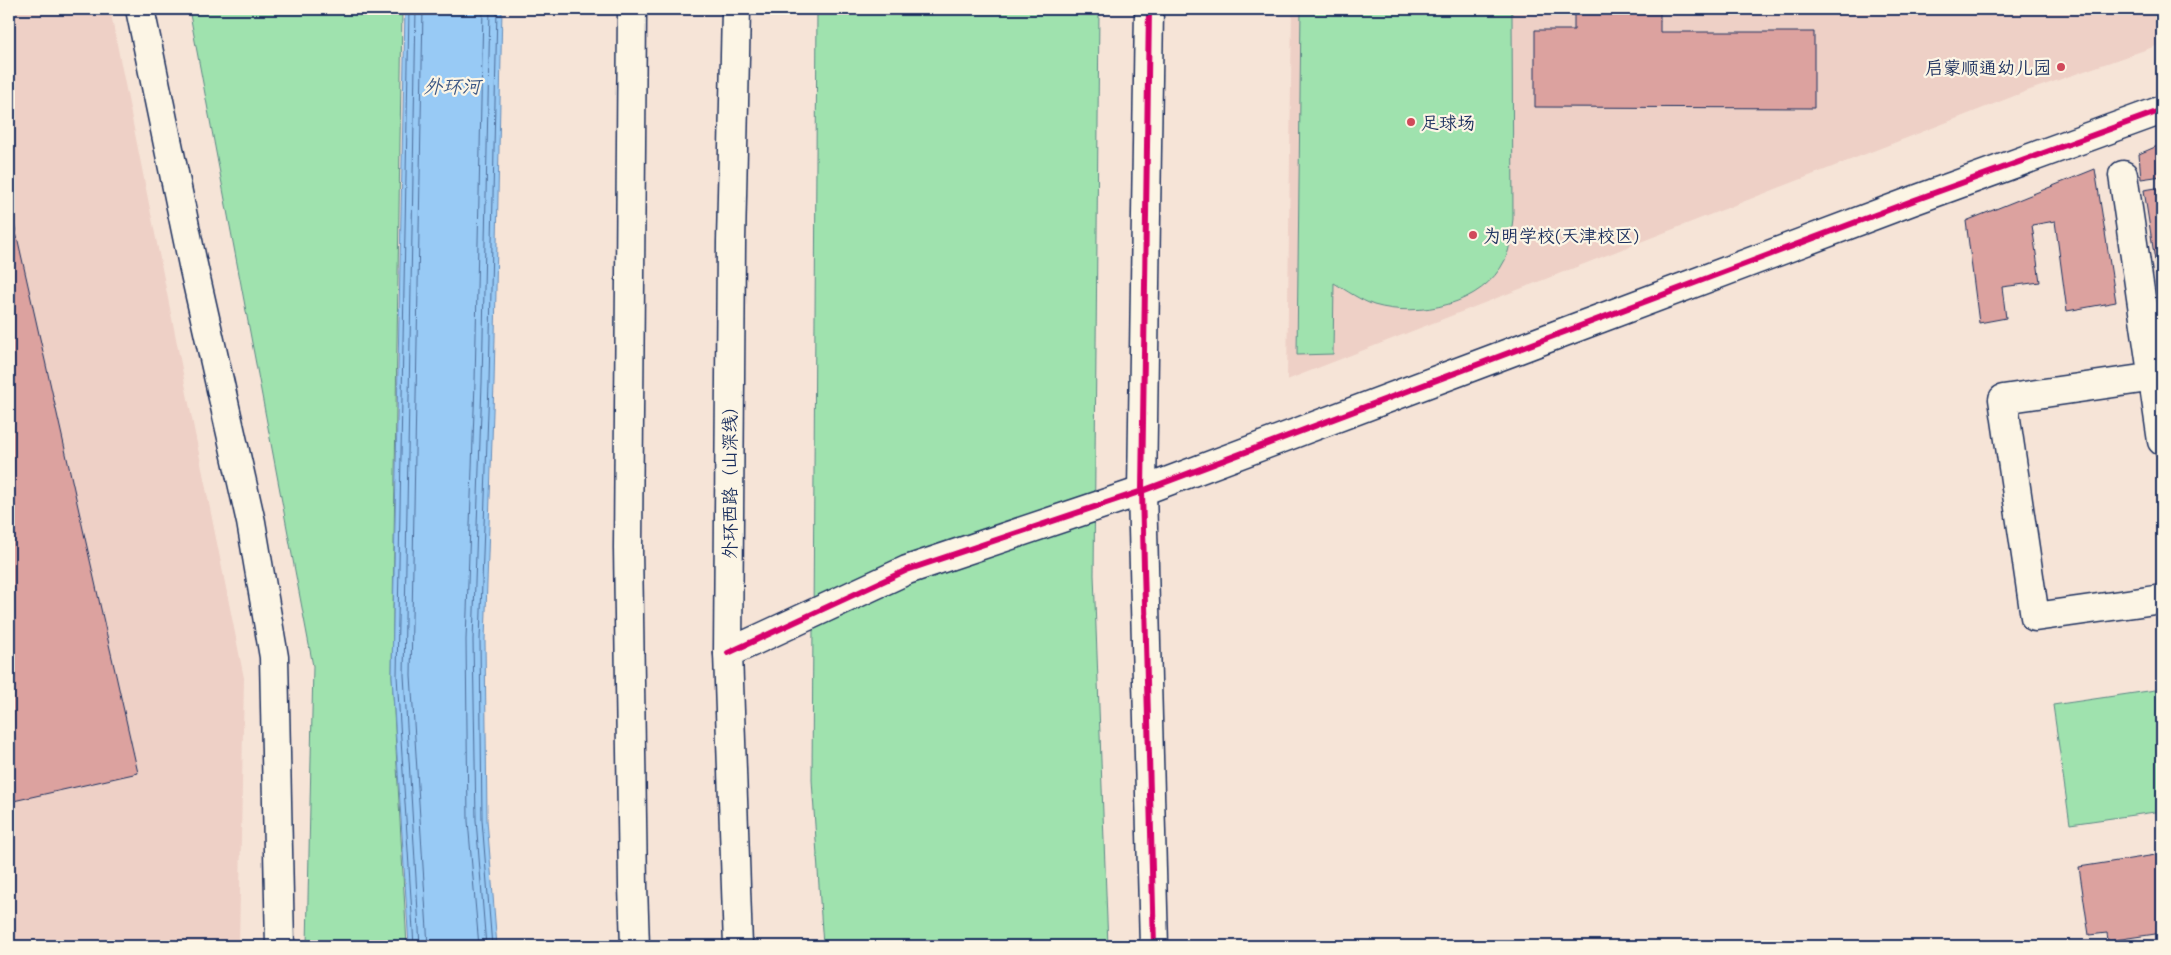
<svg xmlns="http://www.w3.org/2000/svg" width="2171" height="955" viewBox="0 0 2171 955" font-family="Mali,'LXGW WenKai TC',sans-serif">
	<rect width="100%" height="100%" fill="#f6e4d7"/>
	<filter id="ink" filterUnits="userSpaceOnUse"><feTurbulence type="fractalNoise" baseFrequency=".02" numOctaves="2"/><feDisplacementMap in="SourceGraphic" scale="10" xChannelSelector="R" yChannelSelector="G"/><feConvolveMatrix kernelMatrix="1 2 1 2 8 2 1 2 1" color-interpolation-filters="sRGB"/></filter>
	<g filter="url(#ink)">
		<g fill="#eed0c6">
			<polygon points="9,9 110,9 244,678 239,946 9,946"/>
			<polygon points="1292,9 2162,9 2162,44 2027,91 1287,380"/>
		</g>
		<g fill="#9fe2ae" stroke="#5d8886">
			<polygon points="189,9 402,9 392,676 407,946 307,946 313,666"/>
			<polygon points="817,9 1099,9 1094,575 1108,946 823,946 812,780"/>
			<path d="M 1301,9 L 1511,9 L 1512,15 L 1513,219 C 1511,232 1511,247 1505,260 C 1483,305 1419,318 1374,305 C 1360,300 1347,291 1334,283 L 1333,354 L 1297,355 Z"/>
			<polygon points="2162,689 2162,811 2070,824 2053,705"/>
		</g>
		<polygon fill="#98caf5" stroke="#668cb9" points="405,9 502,9 494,383 485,640 487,820 497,946 409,946 392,676"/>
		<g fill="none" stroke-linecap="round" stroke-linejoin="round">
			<g stroke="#4d6d9a" stroke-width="1">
				<polyline points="409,9 397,676 414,946"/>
				<polyline points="416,9 404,675 420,946"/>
				<polyline points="423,9 411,675 428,946"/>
				<polyline points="479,946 468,821 466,640 475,382 483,9"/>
				<polyline points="486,946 476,820 473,640 482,383 490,9"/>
				<polyline points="492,946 482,820 480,640 489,383 497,9"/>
			</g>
		</g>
		<g fill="#dca29f" stroke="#1b2f5e">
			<polygon points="1574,9 1660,9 1660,32 1814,32 1814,108 1535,107 1535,30 1574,30"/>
			<polygon points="2162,144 2162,176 2141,179 2139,154"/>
			<polygon points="2095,169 2116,302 2067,311 2055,221 2032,225 2040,282 2002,287 2006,318 1979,323 1966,221"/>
			<polygon points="2162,187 2162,280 2158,280 2144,190"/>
			<polygon points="9,201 138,773 9,802"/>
			<polygon points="2162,854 2162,933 2108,941 2107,933 2089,935 2079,867"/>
		</g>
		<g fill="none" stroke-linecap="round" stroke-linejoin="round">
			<g stroke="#1b2f5e" stroke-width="31">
				<g id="minor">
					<polyline points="140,9 193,265 251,522 274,657 280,946"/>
					<polyline points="1149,9 1142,491 1154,946"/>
					<polyline points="2123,175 2162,441"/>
					<polyline points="2162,376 2003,399 2035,617 2162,599"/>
					<polyline points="728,653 907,570 1142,491 1912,201 2162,110"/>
				</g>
			</g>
			<g stroke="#1b2f5e" stroke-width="31">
				<g id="highway">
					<polyline points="632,9 628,548 633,886 635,946"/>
					<polyline points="736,9 731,242 728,653 738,946"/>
				</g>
			</g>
			<use href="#minor" stroke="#fcf5e5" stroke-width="28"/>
			<use href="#highway" stroke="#fcf5e5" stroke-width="28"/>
			<g stroke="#fcf5e5" stroke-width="9">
				<g id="cycleway">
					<polyline points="1149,9 1142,491 1154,946"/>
					<polyline points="728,653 907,570 1142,491 1912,201 2162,110"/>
				</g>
			</g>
			<use href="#cycleway" stroke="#d6006c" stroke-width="6"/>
		</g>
	</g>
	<g fill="#d1495b" stroke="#fcf5e5" stroke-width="2">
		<circle cx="2061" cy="67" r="5"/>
		<circle cx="1411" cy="122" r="5"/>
		<circle cx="1473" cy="235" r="5"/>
	</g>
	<g text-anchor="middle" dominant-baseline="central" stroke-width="4.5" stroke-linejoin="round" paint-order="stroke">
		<g font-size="18" fill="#1b2f5e" stroke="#fcf5e5" text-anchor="start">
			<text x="2051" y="67" text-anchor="end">启蒙顺通幼儿园</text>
			<text x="1421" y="122">足球场</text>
			<text x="1483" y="235">为明学校(天津校区)</text>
		</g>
		<g font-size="18" fill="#1b2f5e" stroke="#fcf5e5">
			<text transform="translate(729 478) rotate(-90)">外环西路（山深线）</text>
		</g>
		<g font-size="19" font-style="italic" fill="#3a5684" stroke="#fcf5e5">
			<text x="452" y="85">外环河</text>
		</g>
	</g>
	<rect width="2171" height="955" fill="none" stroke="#fcf5e5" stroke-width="30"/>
	<rect x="15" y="15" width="2141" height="925" fill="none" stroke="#1b2f5e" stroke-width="2" filter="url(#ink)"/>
</svg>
